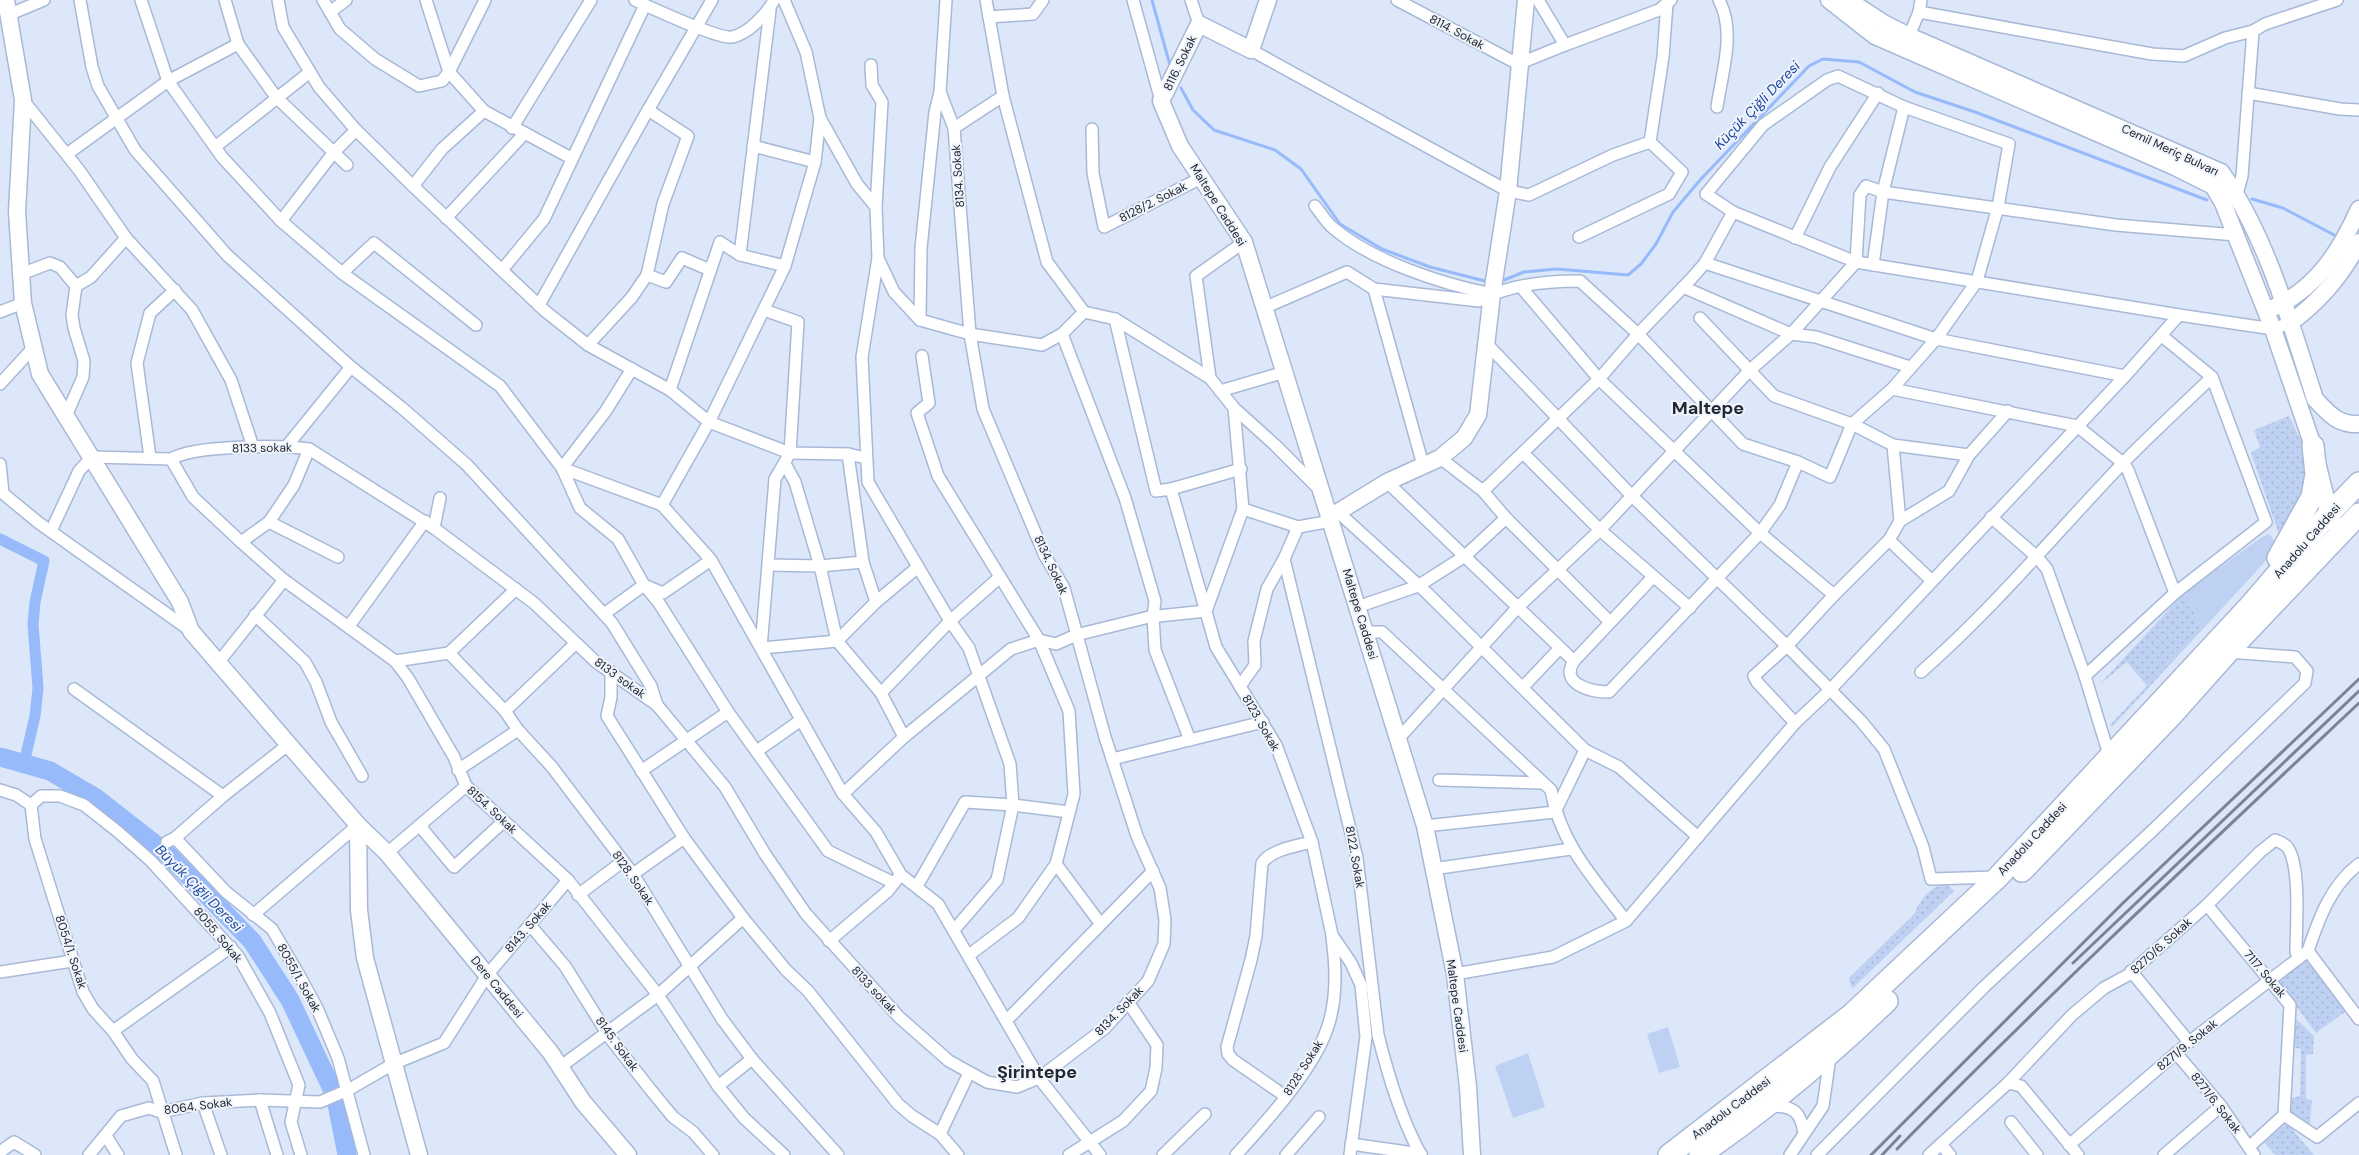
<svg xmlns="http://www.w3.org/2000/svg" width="2359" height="1155" viewBox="0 0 2359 1155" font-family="'DM Sans',sans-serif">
	<defs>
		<pattern id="grass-dots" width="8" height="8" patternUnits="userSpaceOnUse" patternTransform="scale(1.25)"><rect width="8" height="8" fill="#bfd1f2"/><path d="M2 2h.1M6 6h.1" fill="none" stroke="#a4b3d0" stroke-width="1.8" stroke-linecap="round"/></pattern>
	</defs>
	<rect width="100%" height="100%" fill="#dde7fa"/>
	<g fill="url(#grass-dots)">
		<polygon points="2289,416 2305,449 2306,488 2280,537 2251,453 2260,447 2254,430"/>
		<polygon points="2185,592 2202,630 2112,727 2110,725 2147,686 2127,662 2100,684"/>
		<path d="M 1947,884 L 1954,891 L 1852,989 L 1849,978 L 1915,913 C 1921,898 1931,886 1947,884 Z"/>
		<polygon points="2307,958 2346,1011 2316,1033 2277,980"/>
		<polygon points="2295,1018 2314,1036 2313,1054 2306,1055 2306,1099 2312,1100 2310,1124 2305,1126 2291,1112 2292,1098 2300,1096 2301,1049 2293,1047"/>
		<polygon points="2287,1123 2314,1155 2275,1155 2263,1141"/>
	</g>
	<g fill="#bfd1f2">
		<polygon points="2269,534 2277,544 2263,564 2202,630 2185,592 2262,537"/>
		<polygon points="1668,1027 1680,1067 1659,1073 1647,1034"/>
		<polygon points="1528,1053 1545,1107 1513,1118 1495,1066"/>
	</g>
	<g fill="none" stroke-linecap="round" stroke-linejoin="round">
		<g stroke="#97bafb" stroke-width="3">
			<polyline points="1152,0 1171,69"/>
			<polyline points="1181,88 1193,110 1214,130 1275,150 1301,169 1340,224 1382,249 1430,267 1485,281"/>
			<polyline points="2252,199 2283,208 2338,237"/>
			<polyline points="1504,280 1524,272 1557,269 1628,275 1641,264 1656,244 1673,212 1701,179 1809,66 1823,59 1859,62 1915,92 1975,112 2207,200"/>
		</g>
		<polyline stroke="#97bafb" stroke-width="11" points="0,539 44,561 35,602 33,624 38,688 35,716 24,763"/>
		<g stroke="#97bafb" stroke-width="19">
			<polyline points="0,757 50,771 96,798 165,852 252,941 290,1000 332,1089"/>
			<polyline points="336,1099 347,1155"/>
		</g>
		<g stroke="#a8b9d7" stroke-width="14">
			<g id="street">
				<polyline points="80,0 92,67 98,86 135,150 227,255 351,367 402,408 467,465 612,623 651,686 657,705"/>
				<polyline points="141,0 168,81 222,157 281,221 342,273 500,386 562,468 662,505 711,560 843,794 876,832 901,875 938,904 1039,1078 1100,1155"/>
				<polyline points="225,0 238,44 276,97 347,165"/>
				<polyline points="278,0 283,27 319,87 356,130 413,186 545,311 588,345 670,390 709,422 662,505"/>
				<polyline points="323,0 340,29 375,59 419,86 442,81 449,72 485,0"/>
				<polyline points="426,0 449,72 484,111 571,158"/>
				<polyline points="784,0 806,52 820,118 815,162 785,266 709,422 790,453 848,454 866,458"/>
				<polyline points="986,0 1003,96 1047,262 1084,312"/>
				<polyline points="1133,0 1161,101"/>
				<polyline points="1191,0 1199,24"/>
				<polyline points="1397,0 1518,64 1565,45"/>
				<polyline points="1538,0 1565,45 1659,10 1671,0"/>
				<path d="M 645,5 C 661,12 719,39 732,37 C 748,34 767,14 774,0"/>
				<polyline points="330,12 346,0"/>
				<polyline points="1919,12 2152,54 2184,56 2225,38 2253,31"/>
				<polyline points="8,15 44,0"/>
				<polyline points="989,17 1033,14 1043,0"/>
				<polyline points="1909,36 1919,12 1921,0"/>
				<polyline points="1251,50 1508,191 1529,195 1613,155 1650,142"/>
				<polyline points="871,65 872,85 882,102 876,207"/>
				<polyline points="2248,93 2340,109 2359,110"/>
				<polyline points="23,100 79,170 126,238 192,310 231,380 253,447"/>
				<path d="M 1717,107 C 1722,72 1736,32 1719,0"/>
				<polyline points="820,118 857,184 876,207 878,258 894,292 920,320 970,334 1042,345 1062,334 1084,312 1115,319 1210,378 1234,408 1275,445 1319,489"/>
				<polyline points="512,128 591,0"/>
				<polyline points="954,128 1003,96"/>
				<polyline points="1092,129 1093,173 1104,227 1203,177"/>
				<polyline points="1650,142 1663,57 1667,3"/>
				<polyline points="753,146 815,162"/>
				<polyline points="215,147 310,72"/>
				<polyline points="67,154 168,81 238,44"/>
				<polyline points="413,186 442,149 484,111"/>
				<polyline points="2233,196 2237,194 2242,176 2253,31 2265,24 2337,0"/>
				<path d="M 1315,206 C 1321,213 1326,222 1332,227 C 1371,261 1442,284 1492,294"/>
				<polyline points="446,218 524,134"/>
				<polyline points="281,221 334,152 356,130"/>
				<polyline points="1579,237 1669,194 1682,172 1650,142"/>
				<polyline points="1795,238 1830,167 1878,93"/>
				<polyline points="740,255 770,10"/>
				<polyline points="878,258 862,357 868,482 950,621 969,648 1010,764 1013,805 997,880 954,930"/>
				<polyline points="1705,263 1936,339 2125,376"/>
				<polyline points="1873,265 1883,192 1904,107"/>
				<polyline points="502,270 544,219 645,5 635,0"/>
				<polyline points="342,273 374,243 476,325"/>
				<polyline points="21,274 50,263 60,267 76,286 91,277 126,238"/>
				<polyline points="647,275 666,282 682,258 710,270"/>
				<polyline points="1521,287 1599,379 1760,533 1834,595"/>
				<polyline points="1683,287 1791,334 1816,337 1910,367"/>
				<path d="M 1374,289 L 1479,301 C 1508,284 1547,281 1580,281 L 1638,334 L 1743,444 L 1798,462 L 1830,477 L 1852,424 L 1892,389 L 1936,339 L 1977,281 L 1998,207 L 2009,144 L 1904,107 L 1838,76 L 1827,80 L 1763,125 L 1706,194 L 1733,212 L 1856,262 L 2179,315"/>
				<polyline points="539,305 644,117 712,0"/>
				<polyline points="1266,307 1347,272 1374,289 1423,465"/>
				<polyline points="764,310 798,322 790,453 775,479 761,648 837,641 876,602 918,567"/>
				<polyline points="0,312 23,303"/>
				<polyline points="1700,318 1774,396 1852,424 1893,445 1969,455"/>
				<polyline points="1115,319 1156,491 1171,489 1216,647 1276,745 1312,842 1332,935 1351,963 1361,985 1366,1037 1350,1155"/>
				<polyline points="920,320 921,248 935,112 940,92"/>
				<polyline points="1062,334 1125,498 1155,601 1153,616 1155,650 1190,740"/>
				<polyline points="1486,343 1631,495 1787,646 1861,721 1884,749 1923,847 1931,879 1996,877"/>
				<polyline points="588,345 632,297 647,275 663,204 688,136 648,110"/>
				<polyline points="922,356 929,403 917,413 938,476 1039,640 1069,711 1074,794 1056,864 1018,918 969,955"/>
				<polyline points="632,369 605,412 562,468 580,508 618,539 644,585 663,593 711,560"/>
				<polyline points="1210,378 1196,276 1244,242"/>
				<polyline points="0,384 34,347"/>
				<polyline points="1892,389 2077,426 2123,463 2128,470 2175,593"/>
				<polyline points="670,390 720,242 740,255 785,266"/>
				<polyline points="1220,391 1285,372"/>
				<polyline points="1234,408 1243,509"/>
				<polyline points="66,416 83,377 84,361 74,328 72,315 76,286"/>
				<polyline points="1893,445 1900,521"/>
				<polyline points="287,446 351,367"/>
				<polyline points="848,454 863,562 876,602"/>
				<polyline points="1524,454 1600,530 1690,608"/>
				<polyline points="150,457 137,363 150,313 175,290"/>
				<polyline points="1440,458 1483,491 1488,486"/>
				<polyline points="171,459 193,497 241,542 284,580 395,661 408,678 454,757 466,786 568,880 658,995 718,1086 744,1118 784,1155"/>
				<polyline points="0,464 3,493"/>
				<polyline points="785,464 795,482 820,566 837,641 881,693 904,737"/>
				<polyline points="1387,482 1574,661 1653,577"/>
				<polyline points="1171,489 1241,469"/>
				<polyline points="0,491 39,523 191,631"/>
				<polyline points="1338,512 1427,593 1585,750"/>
				<polyline points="1991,517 2037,557 2047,569 2085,676 2109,755"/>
				<polyline points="269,522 338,557"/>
				<polyline points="434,528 440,498"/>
				<path d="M 51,531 L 79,471 L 92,457 L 171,459 C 195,445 280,445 309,449 L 434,528 L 534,603 L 596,662 L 657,705 L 725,787 L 765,854 L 806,914 L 899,1017 L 949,1061 L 987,1082 L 1017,1087 L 1039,1078 L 1105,1028 L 1148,981 L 1164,944 L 1165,920 L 1160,888 L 1137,836 L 1105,737 L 1064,588 L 1045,556 L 983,409 L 970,334 L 954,128 L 940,92 L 946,0"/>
				<polyline points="1889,540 1932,581"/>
				<polyline points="241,542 269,522 294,485 309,449"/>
				<path d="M 1284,559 L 1357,858 L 1378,1035 C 1388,1075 1401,1119 1421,1155"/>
				<polyline points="769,565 820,566 863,562"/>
				<polyline points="1366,604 1418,586 1465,556 1506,518"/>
				<polyline points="604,614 644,585 659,603 728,712 828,851 894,883"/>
				<polyline points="255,615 305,662 316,682 331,722 362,776"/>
				<polyline points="1610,622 1506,518 1483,491 1599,379 1638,334 1691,279 1705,263 1733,212"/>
				<polyline points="349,626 425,521"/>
				<path d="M 1365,632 L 1382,632 L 1551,790 C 1560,843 1594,879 1626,921"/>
				<polyline points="449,653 516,589"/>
				<polyline points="395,661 449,653 505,711 518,730 552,767 633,874 722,1019 752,1059 838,1155"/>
				<path d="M 1574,661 C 1559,684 1591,692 1609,692 L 1760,533 L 1780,505 L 1798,462"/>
				<polyline points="218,663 284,580"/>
				<polyline points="611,672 611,697 607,716 684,838 743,918 786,970 808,991 898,1104 912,1116 940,1134 958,1155"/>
				<path d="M 1921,672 C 1994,608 2055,534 2122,464 C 2151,434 2182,406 2212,377"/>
				<polyline points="2085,676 2175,593 2266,522 2212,377 2162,336"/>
				<polyline points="1240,686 1255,665 1254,641 1267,589 1284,559 1298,527"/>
				<polyline points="1523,687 1559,649"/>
				<polyline points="74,689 223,796"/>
				<polyline points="881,693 950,621 1000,577"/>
				<polyline points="505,711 575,644"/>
				<polyline points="1795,723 1757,682 1754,676 1787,646 1834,595 1889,540 1900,521 1949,491 1969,455 2008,411"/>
				<polyline points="1398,739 1518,607 1600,530 1749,371 1791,334 1856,262 1860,195 1866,186 1883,192 2116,225 2236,235"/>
				<polyline points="757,751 801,720"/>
				<polyline points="1112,759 1263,722"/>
				<polyline points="458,770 518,730"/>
				<polyline points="641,771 728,712"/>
				<polyline points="1439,780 1543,783"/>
				<polyline points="0,790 16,795 31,805 35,839 83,992 93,1009 113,1031 132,1059 153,1081 176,1155"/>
				<polyline points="843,794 904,737 1011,649 1039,640 1056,644 1076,635 1149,617 1206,611 1243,509 1298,527 1331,521"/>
				<polyline points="31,805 41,796 60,796 84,805 117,831 151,861 238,956 270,1013 299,1085 291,1122 301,1155"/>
				<polyline points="421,824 424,831 454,867 503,822"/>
				<polyline points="1425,826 1555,812 1585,750 1619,767 1698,837"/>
				<polyline points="175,838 226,892 272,929 299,975 317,1008 338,1058 364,1155"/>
				<polyline points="167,842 175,838 223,796 289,744"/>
				<polyline points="387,853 466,786"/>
				<polyline points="1056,864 1100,923"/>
				<polyline points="1433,869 1571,849"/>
				<polyline points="633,874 684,838"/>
				<polyline points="917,886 965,802 1013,805 1069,812"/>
				<polyline points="578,895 622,862"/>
				<polyline points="2207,905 2290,1005 2284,1115"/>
				<polyline points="253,915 358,825"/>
				<polyline points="530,925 565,966 610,1038 650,1089 673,1117 693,1132 713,1155"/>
				<polyline points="829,941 888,891 898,878"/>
				<path d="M 2308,951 C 2319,918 2331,885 2359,864"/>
				<polyline points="2308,951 2359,1019"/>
				<polyline points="2131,971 2189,1042"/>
				<polyline points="0,972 72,961"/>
				<polyline points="1455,974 1553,957 1626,921 1795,723 1830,690 2125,376 2179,315 2273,329 2290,323"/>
				<polyline points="1006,1021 1153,871"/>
				<polyline points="113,1031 231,947"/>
				<polyline points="2176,1053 2221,1106 2254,1155"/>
				<polyline points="560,1067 658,995 743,918"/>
				<polyline points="2008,1083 2021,1086 2078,1155"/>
				<polyline points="718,1086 752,1059"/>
				<path d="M 1285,1096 L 1233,1060 L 1228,1054 L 1227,1047 L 1251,960 L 1256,936 L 1262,863 C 1272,849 1297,846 1312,842"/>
				<polyline points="260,1100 277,1155"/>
				<polyline points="203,1103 221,1155"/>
				<path d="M 1771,1106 C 1793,1106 1801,1111 1804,1134"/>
				<polyline points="2284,1115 2317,1137 2359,1103"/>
				<polyline points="2011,1122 2037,1155"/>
				<polyline points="940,1134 969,1073"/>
				<polyline points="106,1136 118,1155"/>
				<polyline points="1351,1144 1421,1154"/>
				<polyline points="1941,1144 1950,1155"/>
				<polyline points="2069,1145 2189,1042 2308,951"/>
				<polyline points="2249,1147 2284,1115"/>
				<polyline points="0,1152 14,1142 35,1155"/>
				<polyline points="89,1155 121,1116 149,1108 161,1112 203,1103 260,1100 320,1102 348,1090 393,1064 444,1043 488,974 568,880"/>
				<polyline points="1069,1155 1123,1121 1151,1091 1156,1068 1157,1045 1128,1002"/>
				<polyline points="1163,1155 1205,1114"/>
				<path d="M 1236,1155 C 1266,1122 1313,1070 1327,1029 C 1337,1001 1336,966 1332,938"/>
				<polyline points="1286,1155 1319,1117"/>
				<polyline points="1790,1155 1823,1106 1830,1057"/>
				<polyline points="1817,1155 1985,986 2152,831 2305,683 2307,671 2295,657 2228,652"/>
				<path d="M 1929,1155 L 2008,1083 L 2072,1015 L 2104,988 L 2128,975 L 2207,905 L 2260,852 L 2275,840 C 2280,842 2284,843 2288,848 C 2301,868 2296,927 2296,952 L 2299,958"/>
				<polyline points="2164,1155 2221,1106"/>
			</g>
		</g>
		<g stroke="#a8b9d7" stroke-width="19">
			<g id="secondary">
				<polyline points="6,0 23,100 17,212 23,303 40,374 180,602 191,631 358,825 387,853 551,1053 583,1102 628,1155"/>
				<polyline points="1268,0 1251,50 1199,24 1161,101 1180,146 1244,242 1425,826 1455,974 1468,1087 1472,1155"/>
				<polyline points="1829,0 1875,36 2175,167 2213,186 2223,203 2273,329 2313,446 2327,503 2327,516 2342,532"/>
				<path d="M 1848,0 L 1885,24 L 1909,36 L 2221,172 C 2267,236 2291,325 2315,399 C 2329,414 2338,425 2359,424"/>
				<path d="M 2273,308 C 2317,288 2340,251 2359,209"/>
				<path d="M 2290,323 C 2320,301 2342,276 2359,242"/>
				<polyline points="1338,512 1387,482 1440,458 1464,438 1478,415 1492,294 1508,191 1526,0"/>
				<polyline points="358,825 359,910 365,958 419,1155"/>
			</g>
		</g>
		<g stroke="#a8b9d7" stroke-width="24">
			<g id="highway">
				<polyline points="2278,558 2312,497 2316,474 2313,446"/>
				<polyline points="2022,871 2172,715 2228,652 2359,514"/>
				<polyline points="1669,1155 1851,1015 1998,877 2247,609 2327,516 2359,483"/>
				<path d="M 1700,1155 C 1767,1109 1828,1058 1887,1001"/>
			</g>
		</g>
		<use href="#street" stroke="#fff" stroke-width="11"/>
		<use href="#secondary" stroke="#fff" stroke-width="16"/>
		<use href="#highway" stroke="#fff" stroke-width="21"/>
		<g stroke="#7c8393" stroke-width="3">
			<polyline points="2073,963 2359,691"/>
			<path d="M 1897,1149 C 2047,996 2203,850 2359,703"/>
			<polyline points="1871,1155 2123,903 2359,679"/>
			<polyline points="1882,1155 1900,1136"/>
		</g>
	</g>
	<g text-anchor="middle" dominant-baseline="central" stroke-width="4" stroke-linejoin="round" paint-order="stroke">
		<g font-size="12" fill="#212733" stroke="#f0f4fb">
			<text transform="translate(1457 32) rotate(28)">8114. Sokak</text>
			<text transform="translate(1180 63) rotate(-64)">8116. Sokak</text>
			<text transform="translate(2170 150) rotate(25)">Cemil Meriç Bulvarı</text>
			<text transform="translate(958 176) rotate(-94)">8134. Sokak</text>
			<text transform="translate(1153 202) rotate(-27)">8128/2. Sokak</text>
			<text transform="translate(1218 205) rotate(58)">Maltepe Caddesi</text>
			<text transform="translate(262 448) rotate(-1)">8133 sokak</text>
			<text transform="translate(2307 541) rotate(-49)">Anadolu Caddesi</text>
			<text transform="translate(1051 565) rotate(65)">8134. Sokak</text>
			<text transform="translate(1360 614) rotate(73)">Maltepe Caddesi</text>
			<text transform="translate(620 678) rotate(36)">8133 sokak</text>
			<text transform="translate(1261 723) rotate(60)">8123. Sokak</text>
			<text transform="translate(492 810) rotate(43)">8154. Sokak</text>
			<text transform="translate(2032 839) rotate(-47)">Anadolu Caddesi</text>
			<text transform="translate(1355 857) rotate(80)">8122. Sokak</text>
			<text transform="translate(633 878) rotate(55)">8128. Sokak</text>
			<text transform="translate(528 927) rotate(-49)">8143. Sokak</text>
			<text transform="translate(218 935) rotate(50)">8055. Sokak</text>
			<text transform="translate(2161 946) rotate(-42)">8270/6. Sokak</text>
			<text transform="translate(71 952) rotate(72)">8054/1. Sokak</text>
			<text transform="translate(2265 974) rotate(50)">7117. Sokak</text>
			<text transform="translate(299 978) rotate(61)">8055/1. Sokak</text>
			<text transform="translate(497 987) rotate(51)">Dere Caddesi</text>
			<text transform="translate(874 990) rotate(47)">8133 sokak</text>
			<text transform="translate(1457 1006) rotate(82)">Maltepe Caddesi</text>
			<text transform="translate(1119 1011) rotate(-46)">8134. Sokak</text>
			<text transform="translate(617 1044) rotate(54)">8145. Sokak</text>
			<text transform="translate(2187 1045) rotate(-39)">8271/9. Sokak</text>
			<text transform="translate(1303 1068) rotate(-58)">8128. Sokak</text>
			<text transform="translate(2216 1103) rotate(52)">8271/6. Sokak</text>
			<text transform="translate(198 1106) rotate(-7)">8064. Sokak</text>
			<text transform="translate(1731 1108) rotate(-37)">Anadolu Caddesi</text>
		</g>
		<g font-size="14" font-style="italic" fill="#1c48a4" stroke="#f0f4fb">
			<text transform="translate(1757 105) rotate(-46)">Küçük Çiğli Deresi</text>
			<text transform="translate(199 888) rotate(45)">Büyük Çiğli Deresi</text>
		</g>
		<g font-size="18" font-weight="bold" fill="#212733" stroke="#f0f4fb">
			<text x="1708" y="408">Maltepe</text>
			<text x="1037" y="1072">Şirintepe</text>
		</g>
	</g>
</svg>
